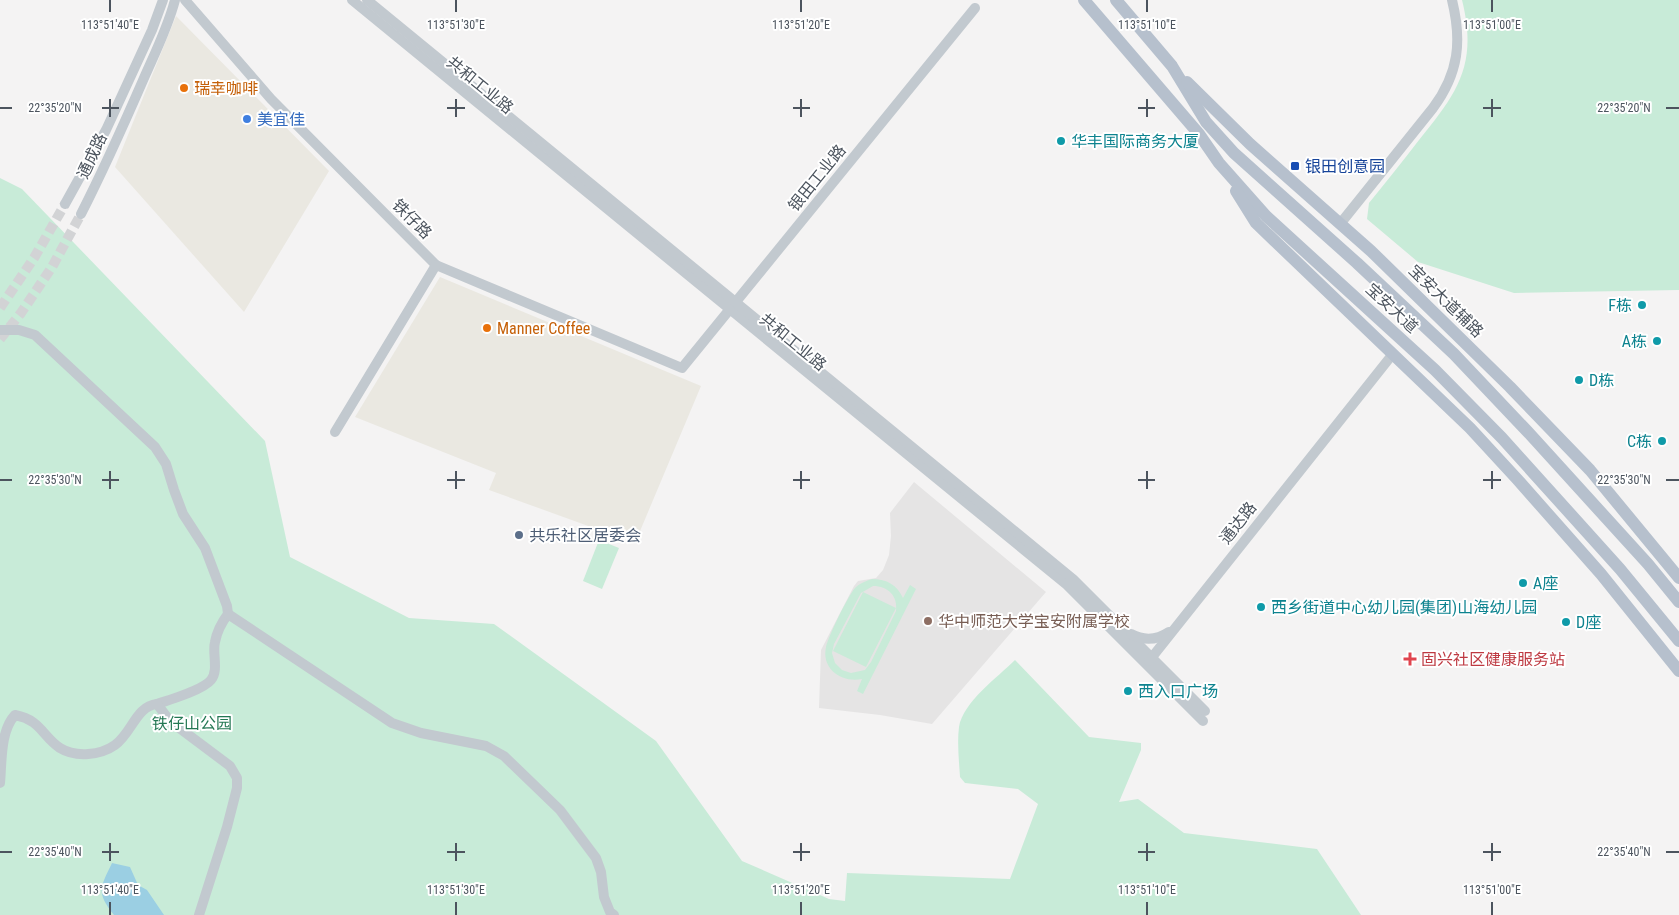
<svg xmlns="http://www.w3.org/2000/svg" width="1679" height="915" viewBox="0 0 1679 915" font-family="'Roboto Condensed','Noto Sans SC',sans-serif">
	<rect width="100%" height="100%" fill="#f4f3f3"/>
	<g fill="#eae8e1">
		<polygon points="176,16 329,171 244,312 115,167"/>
		<polygon points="440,277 701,386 635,543 489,490 496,473 355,417"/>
	</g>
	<polygon fill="#e5e4e4" points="914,482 1046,592 932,724 880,715 819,708 821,650 854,586 858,581 876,578 883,570 889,555 891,536 890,513"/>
	<g fill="#c8ebd8" fill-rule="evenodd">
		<path d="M 1462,0 L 1679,0 L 1679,290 L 1514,293 L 1418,262 L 1367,219 L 1369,203 C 1386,182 1403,161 1419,140 C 1458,92 1478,64 1462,0 Z"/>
		<path d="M 0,178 L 22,189 L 265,441 L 290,557 L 409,618 L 494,624 L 656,741 L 742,861 L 829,899 L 845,901 L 847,873 L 1010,879 L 1038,804 L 1018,789 L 965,783 L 960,777 C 959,761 957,743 959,727 C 963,702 998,677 1015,660 L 1089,737 L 1141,743 L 1141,750 L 1119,802 L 1138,799 L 1184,833 L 1317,849 L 1361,915 L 0,915 Z"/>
		<polygon points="599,540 619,548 602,589 583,581"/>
		<path d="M 872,579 C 887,579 897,585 903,598 L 910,585 L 916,589 L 863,694 L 857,691 L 862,679 C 843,683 821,670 826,647 C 828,637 848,596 855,588 C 860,583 866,581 872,579 ZM 873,586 C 888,586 898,596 896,611 L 871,662 L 865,670 L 851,673 L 842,670 L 835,663 L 832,653 L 834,644 L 861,593 Z"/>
		<polygon points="863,592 896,608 866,667 833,651"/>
	</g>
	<path fill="#9bcfe3" d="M 112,863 L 130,867 L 138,885 L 147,890 L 164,915 L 114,915 C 96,892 100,888 112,863 Z"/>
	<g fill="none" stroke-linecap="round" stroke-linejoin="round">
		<g stroke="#d2d3d5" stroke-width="10" stroke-dasharray="10 5" stroke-linecap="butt">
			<polyline points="0,308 34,258 65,204"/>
			<polyline points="0,339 21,313 52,267 81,214"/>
		</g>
		<g stroke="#c2c9cf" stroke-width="10">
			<polyline points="185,0 271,99 436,265 682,368 975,8"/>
			<polyline points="352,0 1067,585 1203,721"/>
			<polyline points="367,0 1073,579 1205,711"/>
			<polyline points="65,204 106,130 152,30 163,0"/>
			<path d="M 81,214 C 104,169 124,124 144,78 C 155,53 168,27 175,0"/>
			<path d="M 1340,224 L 1433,108 C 1459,73 1462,41 1452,0"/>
			<path d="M 0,330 L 19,330 L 35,335 L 155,447 L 166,464 L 174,490 L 183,514 L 205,548 L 227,606 L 228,614 C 222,622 217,631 215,642 C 212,653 219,670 211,680 C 203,690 169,700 157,704"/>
			<polyline points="335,432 436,265"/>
			<polyline points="228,614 392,723 421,733 486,746 504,756 560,810 596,858 601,872 604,897 610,912 614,915"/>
			<path d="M 1131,634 C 1144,641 1157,640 1169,632"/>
			<polyline points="1149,661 1392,355"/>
			<path d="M 0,783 C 2,762 0,731 15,715 C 41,720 42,736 60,748 C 76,758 101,755 115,745 C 132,733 136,706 157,704 L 170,721 L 230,766 L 237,778 L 237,788 L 227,827 L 199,915"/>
		</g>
		<g stroke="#b6c0cd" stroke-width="12">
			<polyline points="1084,0 1199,134 1219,163 1266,216 1435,370 1502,438 1620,569 1679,641"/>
			<polyline points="1116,0 1172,66 1206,122 1234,153 1357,263 1454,354 1527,431 1648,564 1679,602"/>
			<polyline points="1187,82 1250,144 1371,251 1510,387 1590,470 1679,578"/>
			<polyline points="1236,191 1256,223 1470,428 1517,479 1601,574 1679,671"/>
		</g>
	</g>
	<path fill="none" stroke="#4c545e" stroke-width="2" d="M 110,0 L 110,12M 456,0 L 456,12M 801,0 L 801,12M 1147,0 L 1147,12M 1492,0 L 1492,12M 110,99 L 110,117M 456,99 L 456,117M 801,99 L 801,117M 1147,99 L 1147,117M 1492,99 L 1492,117M 0,108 L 12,108M 102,108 L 119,108M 447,108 L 465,108M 793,108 L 810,108M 1138,108 L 1155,108M 1483,108 L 1501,108M 1666,108 L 1679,108M 110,471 L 110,489M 456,471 L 456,489M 801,471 L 801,489M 1147,471 L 1147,489M 1492,471 L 1492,489M 0,480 L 12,480M 102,480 L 119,480M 447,480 L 465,480M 793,480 L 810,480M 1138,480 L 1155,480M 1483,480 L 1501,480M 1666,480 L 1679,480M 110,843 L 110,861M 456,843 L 456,861M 801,843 L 801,861M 1147,843 L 1147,861M 1492,843 L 1492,861M 0,852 L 12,852M 102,852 L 119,852M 447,852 L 465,852M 793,852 L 810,852M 1138,852 L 1155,852M 1483,852 L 1501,852M 1666,852 L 1679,852M 110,902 L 110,915M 456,902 L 456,915M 801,902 L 801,915M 1147,902 L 1147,915M 1492,902 L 1492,915"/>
	<g fill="#e8710a" stroke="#fff" stroke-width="2">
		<circle cx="184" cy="88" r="5"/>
		<circle cx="487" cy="328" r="5"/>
	</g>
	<circle fill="#3f7fe0" stroke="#fff" stroke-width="2" cx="247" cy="119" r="5"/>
	<g fill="#0f9aa8" stroke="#fff" stroke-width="2">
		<circle cx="1061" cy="141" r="5"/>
		<circle cx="1642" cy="305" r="5"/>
		<circle cx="1657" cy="341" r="5"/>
		<circle cx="1579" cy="380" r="5"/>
		<circle cx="1662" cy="441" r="5"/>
		<circle cx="1523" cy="583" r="5"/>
		<circle cx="1261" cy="607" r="5"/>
		<circle cx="1566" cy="622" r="5"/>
		<circle cx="1128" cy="691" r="5"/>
	</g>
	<rect fill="#1a4fb4" stroke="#fff" stroke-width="2" x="1290" y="161" width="10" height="10" rx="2.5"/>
	<circle fill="#5c6f8a" stroke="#fff" stroke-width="2" cx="519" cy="535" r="5"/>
	<circle fill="#8d6e63" stroke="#fff" stroke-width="2" cx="928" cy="621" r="5"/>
	<path fill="#e0444e" stroke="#fff" stroke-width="2" d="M1407.5 651.5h5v5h5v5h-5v5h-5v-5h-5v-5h5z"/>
	<g text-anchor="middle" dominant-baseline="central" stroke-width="4" stroke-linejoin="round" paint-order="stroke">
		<g font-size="16" fill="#4c545e" stroke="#fff">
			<text transform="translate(480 85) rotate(39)">共和工业路</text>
			<text transform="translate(92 156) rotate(-65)">通成路</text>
			<text transform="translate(817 178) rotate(-51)">银田工业路</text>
			<text transform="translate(412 219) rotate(45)">铁仔路</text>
			<text transform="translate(1446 301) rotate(44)">宝安大道辅路</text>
			<text transform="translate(1392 308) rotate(43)">宝安大道</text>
			<text transform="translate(793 342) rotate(39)">共和工业路</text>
			<text transform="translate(1238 523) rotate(-52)">通达路</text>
		</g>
		<g font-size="16" fill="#c56008" stroke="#fff" text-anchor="start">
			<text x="194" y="88">瑞幸咖啡</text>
			<text x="497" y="328">Manner Coffee</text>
		</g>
		<g font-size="16" fill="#366cbe" stroke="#fff" text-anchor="start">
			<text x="257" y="119">美宜佳</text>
		</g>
		<g font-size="16" fill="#0d838f" stroke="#fff" text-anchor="start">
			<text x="1071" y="141">华丰国际商务大厦</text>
			<text x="1632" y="305" text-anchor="end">F栋</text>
			<text x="1647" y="341" text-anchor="end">A栋</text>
			<text x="1589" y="380">D栋</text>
			<text x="1652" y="441" text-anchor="end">C栋</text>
			<text x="1533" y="583">A座</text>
			<text x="1271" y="607">西乡街道中心幼儿园(集团)山海幼儿园</text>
			<text x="1576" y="622">D座</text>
			<text x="1138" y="691">西入口广场</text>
		</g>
		<g font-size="16" fill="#164399" stroke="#fff" text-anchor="start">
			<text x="1305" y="166">银田创意园</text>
		</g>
		<g font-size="16" fill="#4e5e75" stroke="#fff" text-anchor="start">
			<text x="529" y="535">共乐社区居委会</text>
		</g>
		<g font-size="16" fill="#785e54" stroke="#fff" text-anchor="start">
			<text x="938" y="621">华中师范大学宝安附属学校</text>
		</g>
		<g font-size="16" fill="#be3a42" stroke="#fff" text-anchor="start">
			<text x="1421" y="659">固兴社区健康服务站</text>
		</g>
		<g font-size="16" fill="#247854" stroke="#fff">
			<text x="192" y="723">铁仔山公园</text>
		</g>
	</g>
	<g font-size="12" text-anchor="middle" fill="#4c545e" stroke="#fff" stroke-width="4" stroke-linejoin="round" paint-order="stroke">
		<text x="110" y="29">113°51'40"E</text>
		<text x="456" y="29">113°51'30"E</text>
		<text x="801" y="29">113°51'20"E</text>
		<text x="1147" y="29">113°51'10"E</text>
		<text x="1492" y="29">113°51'00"E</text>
		<text x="1624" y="112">22°35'20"N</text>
		<text x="55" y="112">22°35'20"N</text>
		<text x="1624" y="484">22°35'30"N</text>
		<text x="55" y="484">22°35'30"N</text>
		<text x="1624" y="856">22°35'40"N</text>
		<text x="55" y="856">22°35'40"N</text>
		<text x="110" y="894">113°51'40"E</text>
		<text x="456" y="894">113°51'30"E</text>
		<text x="801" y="894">113°51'20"E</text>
		<text x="1147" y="894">113°51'10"E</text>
		<text x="1492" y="894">113°51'00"E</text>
	</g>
</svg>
